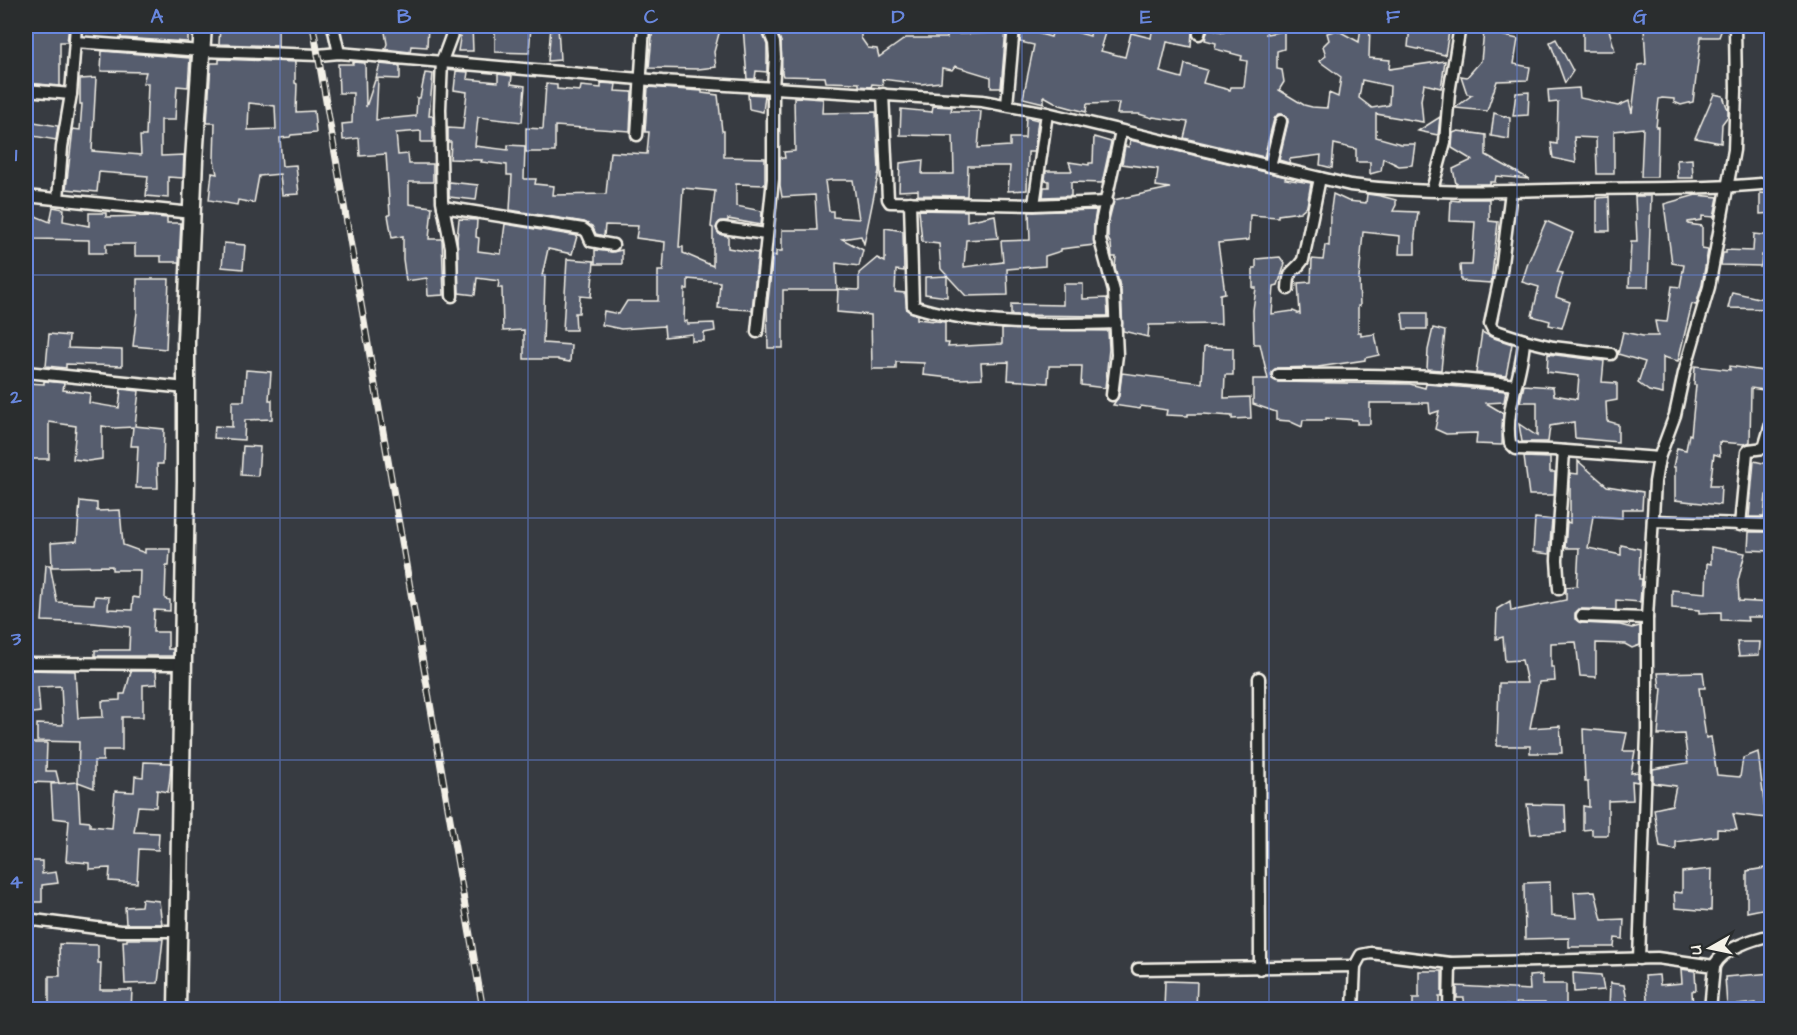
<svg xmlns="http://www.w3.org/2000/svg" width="1797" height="1035" viewBox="0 0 1797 1035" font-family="'Architects Daughter',sans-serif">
	<rect width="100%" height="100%" fill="#373b41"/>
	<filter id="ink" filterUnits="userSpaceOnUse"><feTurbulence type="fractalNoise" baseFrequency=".0167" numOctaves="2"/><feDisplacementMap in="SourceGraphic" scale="12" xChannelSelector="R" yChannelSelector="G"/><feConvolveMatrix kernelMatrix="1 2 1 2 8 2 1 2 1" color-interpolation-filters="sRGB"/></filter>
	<g filter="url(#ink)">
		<g fill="#565d6e" stroke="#f4f1e8" stroke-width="1.5" fill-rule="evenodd">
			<polygon points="30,26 69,26 67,42 60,42 60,86 27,83 28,52 30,53"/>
			<polygon points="121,26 188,26 188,42 121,38"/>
			<polygon points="220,26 278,26 278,46 219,44"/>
			<polygon points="384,26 428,26 427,47 411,46 410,52 385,49 387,44"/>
			<polygon points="462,26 472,26 473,51 458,51"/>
			<polygon points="495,26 531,26 529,53 495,52"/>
			<polygon points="551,26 558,26 560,60 548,61"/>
			<polygon points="653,26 721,26 714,52 716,67 698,69 649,68"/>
			<polygon points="743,26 760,26 767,45 767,72 756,71 755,79 747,79"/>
			<polygon points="775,26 839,26 861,29 861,38 868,48 877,49 879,57 906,38 947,38 948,29 958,29 959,34 998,33 998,27 1006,29 1001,88 991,88 991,77 955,66 952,70 942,68 941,82 921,84 882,79 883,85 872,84 871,87 859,86 859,83 826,82 825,77 783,76 782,73 781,42"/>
			<path d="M 1054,26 L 1090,36 L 1091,26 L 1107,26 L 1101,46 L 1103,46 L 1101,51 L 1125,57 L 1131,33 L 1151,38 L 1153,26 L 1184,26 L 1183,29 L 1192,31 L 1191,47 L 1167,42 L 1160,72 L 1182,78 L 1185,64 L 1207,70 L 1203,83 L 1230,90 L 1231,87 L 1244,87 L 1247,61 L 1241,60 L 1242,56 L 1215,49 L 1216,43 L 1205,40 L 1208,28 L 1224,32 L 1226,26 L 1268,26 L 1266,34 L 1284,31 L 1284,49 L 1277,51 L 1277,69 L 1282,70 L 1284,82 L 1279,90 L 1304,105 L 1312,107 L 1327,108 L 1329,93 L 1338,97 L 1341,77 L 1319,61 L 1326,56 L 1323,46 L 1329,40 L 1327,33 L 1337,30 L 1359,42 L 1361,26 L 1370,26 L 1369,58 L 1390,60 L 1389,69 L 1445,61 L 1441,88 L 1424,84 L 1421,100 L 1423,122 L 1376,114 L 1376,137 L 1401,144 L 1415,144 L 1412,165 L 1399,166 L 1383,158 L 1381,171 L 1370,174 L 1370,162 L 1356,162 L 1356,149 L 1334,144 L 1332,168 L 1320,165 L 1321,155 L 1290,159 L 1289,163 L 1279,160 L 1288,122 L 1287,116 L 1282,114 L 1278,114 L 1274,119 L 1264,157 L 1184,138 L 1188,122 L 1153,117 L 1152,118 L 1139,114 L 1117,114 L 1119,103 L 1087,104 L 1086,112 L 1060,105 L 1044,96 L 1044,103 L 1023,98 L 1034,45 L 1020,42 L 1022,29 L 1051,37 ZM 1362,80 L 1390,86 L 1389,105 L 1372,108 L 1359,98 Z"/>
			<polygon points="1410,26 1450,26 1445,55 1408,47"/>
			<polygon points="1583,26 1608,26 1615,51 1583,51"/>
			<polygon points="1664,26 1723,26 1719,37 1701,37 1693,102 1681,105 1674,102 1674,99 1662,98 1659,99 1656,127 1658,127 1657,177 1641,177 1643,128 1614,131 1614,174 1597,174 1596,138 1574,137 1576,163 1553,158 1551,143 1557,144 1558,102 1549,103 1548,90 1579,88 1580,98 1618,106 1629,101 1632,113 1638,65 1646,64 1644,28 1664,27"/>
			<polygon points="1484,31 1518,39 1514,64 1530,67 1528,80 1497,81 1487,111 1455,108 1472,95 1467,94 1461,76 1467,77 1481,61"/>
			<polygon points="1556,39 1573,71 1565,83 1550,42"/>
			<polygon points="102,51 190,58 188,87 177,86 175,120 161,120 161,156 184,155 183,178 168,177 168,198 146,196 148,176 99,172 97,192 66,189 73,129 80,130 82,104 80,104 80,79 96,78 92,151 141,155 140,136 146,136 148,83 143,83 146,72 101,71"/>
			<path d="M 219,59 L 295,62 L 295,83 L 297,84 L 296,112 L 314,111 L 316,133 L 291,135 L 290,137 L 280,138 L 282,166 L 296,165 L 299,194 L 282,195 L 280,174 L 259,176 L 254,203 L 238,200 L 237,205 L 209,200 L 212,173 L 217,174 L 214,160 L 215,123 L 207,123 L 211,63 L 219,63 ZM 249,103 L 275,106 L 276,129 L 248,130 Z"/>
			<polygon points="353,62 365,63 366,107 375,80 378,80 376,120 416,116 417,98 420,98 425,73 433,74 429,116 433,116 433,142 421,142 421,131 396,133 398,155 408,154 409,164 433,164 433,182 409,182 409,204 432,207 429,239 442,239 444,295 428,296 427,278 406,281 403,259 403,236 392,238 388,215 390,215 386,154 360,156 359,138 343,140 342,124 352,123 353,93 339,93 338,64 353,64"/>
			<polygon points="380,64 400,66 400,79 376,78"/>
			<path d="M 456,71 L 468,72 L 467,79 L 498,82 L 498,74 L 512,76 L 511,84 L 525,86 L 522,122 L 478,117 L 475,146 L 508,150 L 508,145 L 525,146 L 524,179 L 536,179 L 535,184 L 554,186 L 553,195 L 606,194 L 610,152 L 647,154 L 649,132 L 645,132 L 648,87 L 702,91 L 702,93 L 718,95 L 722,131 L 724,131 L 724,157 L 765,158 L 765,185 L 736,184 L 736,206 L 762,211 L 761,225 L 728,219 L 728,221 L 720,221 L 716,228 L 719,234 L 728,236 L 728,248 L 758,253 L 752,310 L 718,308 L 720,282 L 688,279 L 688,289 L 685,289 L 684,322 L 687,321 L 687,324 L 714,323 L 715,331 L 704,333 L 704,341 L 692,341 L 692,334 L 665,337 L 664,326 L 621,329 L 602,325 L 604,311 L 619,314 L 627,301 L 658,301 L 658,271 L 663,271 L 665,242 L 636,238 L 638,226 L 605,225 L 604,236 L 596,234 L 592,226 L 584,222 L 510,210 L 512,175 L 507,175 L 507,165 L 481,162 L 482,160 L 450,159 L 451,142 L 448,142 L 448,128 L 463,129 L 467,92 L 454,90 ZM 683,188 L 715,191 L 711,227 L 713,228 L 713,266 L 683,253 L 683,247 L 679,247 Z"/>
			<polygon points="601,83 616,84 615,91 632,92 630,131 555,126 555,152 526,152 526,128 543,129 546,84 557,85 557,89 580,91 581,86 601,88"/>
			<polygon points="1529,92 1528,115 1513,116 1516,93"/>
			<polygon points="748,94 765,95 763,112 749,109"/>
			<polygon points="1714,94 1723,96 1728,110 1728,116 1722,124 1721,143 1695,138"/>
			<path d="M 794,97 L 823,99 L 822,113 L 876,112 L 879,171 L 864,244 L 861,236 L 842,239 L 863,250 L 859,266 L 836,263 L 837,290 L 783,290 L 783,348 L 768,348 L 767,310 L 773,255 L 776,256 L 776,251 L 782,251 L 782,230 L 817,230 L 815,195 L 782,197 L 780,185 L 780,158 L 785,158 L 784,152 L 795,151 ZM 831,180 L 853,180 L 859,219 L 833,217 L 833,211 L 829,211 L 825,181 Z"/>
			<polygon points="933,106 952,107 951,111 981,111 978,148 1010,146 1010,138 1025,138 1026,117 1038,120 1034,152 1028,152 1027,190 1008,191 1010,166 968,166 967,196 918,195 918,190 899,191 900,163 923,160 922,174 954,174 953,136 900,135 901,109 932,112"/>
			<polygon points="1494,113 1510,118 1509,139 1491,136"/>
			<polygon points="1440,117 1438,135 1418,131"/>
			<polygon points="34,122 58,126 56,140 33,136"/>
			<polygon points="1458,131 1486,135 1486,155 1529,179 1496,176 1495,182 1490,182 1490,184 1456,184 1453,169 1472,160 1452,148 1453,133"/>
			<polygon points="1094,137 1111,142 1102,183 1071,182 1071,196 1043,197 1044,187 1049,187 1049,181 1045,180 1046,171 1072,171 1069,162 1089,165 1089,163 1093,163"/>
			<polygon points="1130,140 1286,177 1285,179 1311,183 1307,206 1300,212 1278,215 1278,217 1250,215 1249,240 1218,243 1225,293 1220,294 1221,324 1149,325 1148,337 1123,331 1121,291 1115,267 1116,257 1112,257 1111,244 1108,239 1108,224 1114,200 1170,188 1156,186 1158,169 1122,164 1125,146 1129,147"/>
			<polygon points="1692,159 1693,178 1678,178 1677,160"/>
			<polygon points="449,182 478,185 476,200 449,197"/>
			<polygon points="1760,193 1772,194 1772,213 1760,214"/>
			<polygon points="1333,194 1348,201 1366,203 1367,194 1381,196 1396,200 1396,205 1393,211 1418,212 1415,236 1415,254 1399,254 1400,236 1363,232 1359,279 1360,306 1358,306 1358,332 1361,332 1361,336 1375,334 1379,355 1365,358 1365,360 1318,367 1277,368 1271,372 1272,379 1278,382 1410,384 1425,388 1426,384 1506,391 1504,402 1486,403 1503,413 1502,445 1476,444 1477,433 1446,434 1435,429 1439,411 1430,414 1429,403 1370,403 1370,424 1357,424 1357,420 1326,418 1326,420 1303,420 1302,427 1289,421 1276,420 1276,412 1253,404 1253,379 1268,379 1260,344 1254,344 1253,310 1256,288 1253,288 1253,268 1256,268 1256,259 1280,257 1285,264 1278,285 1274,286 1272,314 1293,311 1300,314 1298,283 1311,282 1312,259 1323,260 1325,245 1329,246 1330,216"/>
			<polygon points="1696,195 1718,197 1714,217 1702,216 1702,220 1688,222 1688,224 1702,226 1702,249 1708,250 1702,285 1696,305 1692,304 1678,361 1663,357 1663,394 1649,391 1638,383 1645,362 1618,354 1623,332 1643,336 1658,336 1655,321 1667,322 1672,286 1680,287 1684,265 1672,263 1664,204"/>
			<polygon points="1635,196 1651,196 1648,287 1629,287 1631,242 1637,242"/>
			<polygon points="1609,197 1610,231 1597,231 1597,198"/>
			<polygon points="1459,199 1489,199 1489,221 1498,222 1491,283 1461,281 1460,265 1472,265 1475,222 1450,221 1451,200 1459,201"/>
			<polygon points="53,207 64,209 63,221 89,226 89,213 106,213 106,217 145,216 167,218 167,223 181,223 179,262 161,262 161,256 135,256 135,244 106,244 106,253 89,253 89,240 34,239 26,236 26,212 50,222"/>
			<polygon points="919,210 967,211 967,221 995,215 998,238 966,240 964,267 1003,262 1001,241 1030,240 1029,212 1096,210 1094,223 1094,245 1061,249 1061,251 1045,256 1045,266 1007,269 1008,295 966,296 941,269 939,244 922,242"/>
			<polygon points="459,219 477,220 476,237 479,238 478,251 501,254 505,224 577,236 572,254 548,249 542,276 545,276 543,343 571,345 570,362 558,360 558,359 524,359 524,330 503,331 502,288 498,288 499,281 477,278 475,295 459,293 457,239"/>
			<polygon points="1546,221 1573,233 1557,272 1563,273 1556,297 1570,302 1562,328 1549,325 1550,321 1532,316 1539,287 1522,282 1528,263"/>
			<polygon points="885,228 903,231 904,271 896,270 895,292 905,293 907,310 917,315 917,319 945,322 945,343 949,343 948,347 1002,344 1002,329 1108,331 1109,349 1105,388 1081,385 1082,366 1049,366 1048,383 1008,380 1009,362 981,363 982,378 960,379 923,375 924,363 896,362 896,369 872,369 871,315 837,312 838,289 859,290 859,273 877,258 885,262"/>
			<polygon points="1754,234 1772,236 1772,253 1762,255 1761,266 1721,265 1723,253 1726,253 1726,250 1753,251"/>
			<polygon points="224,243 245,245 243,269 222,267"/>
			<polygon points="595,250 612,252 622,250 622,264 595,264"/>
			<polygon points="567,259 594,261 591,297 580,296 579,313 575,313 576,330 563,330"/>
			<polygon points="947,276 947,297 925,294 925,277"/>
			<polygon points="137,279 169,279 166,349 133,346 137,312"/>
			<polygon points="1063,284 1083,284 1083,299 1107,298 1108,316 1011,315 1011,304 1063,305"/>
			<polygon points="1732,292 1772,301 1772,309 1728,308"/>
			<polygon points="1402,313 1427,313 1427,329 1404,329"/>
			<polygon points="1433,328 1445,331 1441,370 1427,369 1428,350"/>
			<polygon points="1482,332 1491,337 1512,344 1506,376 1476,373"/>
			<polygon points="49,334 69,336 68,348 122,350 122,366 66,364 66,368 46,366"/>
			<polygon points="1204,347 1233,348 1233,375 1225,375 1224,398 1250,397 1251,418 1232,419 1232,416 1203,414 1188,414 1188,416 1166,415 1167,410 1141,406 1140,409 1113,405 1119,396 1122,373 1202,383"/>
			<polygon points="1548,354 1604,361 1602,382 1617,383 1617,400 1606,402 1607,421 1618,424 1618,442 1575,438 1574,422 1550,426 1548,442 1522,442 1519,424 1537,436 1537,402 1520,402 1524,385 1553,387 1554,395 1577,399 1579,376 1547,372"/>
			<polygon points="1695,366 1730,370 1730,366 1763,371 1764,390 1751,388 1750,442 1745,444 1719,442 1720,456 1714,454 1710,486 1721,486 1720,505 1675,500 1675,467 1673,467 1677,448 1686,450 1689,434 1691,435 1696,385 1694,385"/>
			<polygon points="246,370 271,372 269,400 272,400 272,419 245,420 244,440 214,438 215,426 232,427 232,401 244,401"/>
			<polygon points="44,381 64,383 63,390 90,393 89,403 119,408 121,389 139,391 135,426 164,429 163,464 157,464 158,488 136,488 138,446 131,446 133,427 114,428 102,426 102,459 88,461 73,459 76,426 49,422 49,459 26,459 26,383 44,384"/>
			<polygon points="243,446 260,447 258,476 241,475"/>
			<polygon points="1524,457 1550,458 1550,472 1555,472 1554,495 1529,495"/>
			<polygon points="1578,461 1607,486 1643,492 1642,509 1622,509 1622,518 1593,516 1588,548 1621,555 1621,545 1640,549 1639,579 1642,579 1640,602 1616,600 1616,610 1579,609 1575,613 1575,619 1582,623 1620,625 1632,628 1640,626 1640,645 1632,648 1625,644 1596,643 1596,677 1580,676 1576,642 1551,643 1551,667 1554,667 1555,681 1539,682 1530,728 1560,726 1562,753 1530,753 1530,746 1497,746 1499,683 1527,683 1522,660 1505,661 1503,637 1496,639 1497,609 1510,601 1511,611 1566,600 1566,587 1577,586 1579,548 1565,548 1567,522 1570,523 1570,473 1578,474"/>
			<polygon points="1754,461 1772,465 1772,496 1766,495 1764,517 1749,517"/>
			<polygon points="80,501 97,503 97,511 120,510 123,545 145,553 145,549 170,549 169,566 166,566 165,599 170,600 170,611 154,610 153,632 168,632 168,649 173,649 173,656 95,656 95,650 129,650 130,627 93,623 42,621 46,565 50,565 57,602 94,604 95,596 109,597 108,609 132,610 133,597 139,598 140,570 112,570 112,566 52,567 51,543 77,541"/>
			<polygon points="1535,518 1552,520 1549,554 1533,552"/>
			<polygon points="1749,532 1771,532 1770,551 1748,550"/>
			<polygon points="1711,547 1745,553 1738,581 1739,601 1772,603 1772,617 1747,617 1748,621 1721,620 1721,612 1699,613 1699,610 1672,608 1672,590 1706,593 1707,563 1711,564"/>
			<polygon points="1737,642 1760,642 1759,655 1739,656"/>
			<polygon points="26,670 75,671 78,718 103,717 102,701 120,700 120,694 125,694 131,671 156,671 157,684 143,685 143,717 122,717 122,750 103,750 103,761 94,761 94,788 78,782 79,742 37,741 37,724 63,725 61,686 38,687 40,712 26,714"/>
			<polygon points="1703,672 1705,688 1699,688 1706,738 1711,737 1717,775 1740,777 1743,758 1758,752 1766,818 1733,814 1737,830 1717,829 1717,836 1676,842 1676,850 1660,847 1654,809 1672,805 1676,786 1653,783 1653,769 1688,763 1684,734 1658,735 1662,688 1660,688 1658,673"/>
			<polygon points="1583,729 1627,733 1623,751 1635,751 1631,773 1638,772 1638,782 1632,781 1633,800 1608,801 1608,835 1592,835 1592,829 1583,830 1583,806 1589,807 1588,782 1585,782"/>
			<polygon points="26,743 47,743 46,771 56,771 59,783 27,782"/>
			<polygon points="144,762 171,763 170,777 168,792 157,790 156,807 138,806 134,832 159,833 158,850 139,849 137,883 109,881 110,868 89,869 89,863 66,861 69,820 53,818 51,784 78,782 80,821 90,822 90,826 112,828 115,791 134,792 135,776 143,777"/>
			<polygon points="1527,804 1565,805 1566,832 1531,834"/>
			<polygon points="26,861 42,861 42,874 56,872 58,883 42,885 42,902 26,902"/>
			<polygon points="1772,867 1772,907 1747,912 1747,871"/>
			<polygon points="1712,869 1711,911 1675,908 1674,892 1682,893 1682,872"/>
			<polygon points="1550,882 1551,916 1576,918 1574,892 1595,891 1602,920 1624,919 1623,939 1615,938 1614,947 1569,947 1569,938 1525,939 1524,883"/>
			<polygon points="142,899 159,901 162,924 126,924 125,907 141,906"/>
			<polygon points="127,939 163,939 158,983 125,984 123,941 127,941"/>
			<polygon points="59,944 98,945 98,963 101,963 100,990 132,990 131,1010 49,1010 49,976 60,976"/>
			<polygon points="1681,969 1695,971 1696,990 1692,991 1693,1008 1648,1010 1645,976 1659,975 1660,985 1682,983"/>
			<polygon points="1419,971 1442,971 1442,997 1439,997 1439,1010 1413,1010 1413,998 1419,998"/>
			<polygon points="1573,973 1601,975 1604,990 1574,992"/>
			<polygon points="1772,973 1772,1010 1757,1010 1756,1003 1727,1006 1725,977"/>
			<polygon points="1542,975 1542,984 1566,984 1566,1010 1545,1010 1545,1003 1516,1003 1516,1006 1501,1005 1501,1010 1465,1010 1464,998 1457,998 1457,986 1530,990 1529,976"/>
			<polygon points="1165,981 1197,982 1196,1010 1164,1010"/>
			<polygon points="1610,983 1624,985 1629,1010 1609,1010"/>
		</g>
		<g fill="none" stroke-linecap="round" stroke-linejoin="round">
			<g stroke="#f4f1e8" stroke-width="15">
				<g id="street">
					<polyline points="333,26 339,53"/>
					<polyline points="1199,34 1201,26"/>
					<path d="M 75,42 L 202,51 L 318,55 L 339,53 L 662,81 L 982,101 L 1047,113 L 1350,185 C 1429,195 1509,191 1588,189 C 1650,188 1710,189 1772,183"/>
					<polyline points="26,90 71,94 76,26"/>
					<polyline points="883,94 888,199 890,202 1034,205 1107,202"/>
					<polyline points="1007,105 1014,26"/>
					<polyline points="637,135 644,26"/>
					<polyline points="1270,166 1281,121"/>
					<polyline points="1432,190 1445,142 1449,93 1460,26"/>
					<path d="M 1511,191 L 1501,272 L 1490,324 L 1493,330 L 1524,340 C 1523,374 1504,408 1510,443 L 1516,449 L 1553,450 L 1659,458"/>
					<polyline points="26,196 192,213"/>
					<polyline points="58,199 62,147 71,94"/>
					<path d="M 910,202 L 913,306 C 974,326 1052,325 1116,323"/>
					<polyline points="1034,205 1047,113"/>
					<polyline points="443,207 583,229 587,232 591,241 613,245"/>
					<polyline points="723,228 766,234"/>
					<path d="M 1288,289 C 1289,266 1294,274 1303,260 L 1320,178"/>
					<polyline points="452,296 451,247 442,201 440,109 442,61 455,26"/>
					<polyline points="757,332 773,179 773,88 775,57 774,43 767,26"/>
					<polyline points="1524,340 1553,347 1611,354"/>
					<polyline points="26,372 186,388"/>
					<path d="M 1278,375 C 1358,374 1436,374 1515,385"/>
					<polyline points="1112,395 1117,355 1114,291 1100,240 1101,223 1121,131"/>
					<polyline points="1653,521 1772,525"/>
					<polyline points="1740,525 1747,452 1749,450 1764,448 1772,421"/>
					<polyline points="1559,589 1557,560 1564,451"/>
					<polyline points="1582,616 1647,618"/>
					<polyline points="26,663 182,664"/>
					<polyline points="1259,678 1260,969"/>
					<polyline points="26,919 120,931 178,931"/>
					<polyline points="1639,959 1647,734 1647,618 1655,482 1659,458 1675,415 1684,373 1709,287 1734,150 1736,91 1735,26"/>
					<path d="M 1714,966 C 1722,949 1753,939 1772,935"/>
					<polyline points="1138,969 1355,966"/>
					<polyline points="1353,1010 1355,966 1361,955 1371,953 1450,963 1657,958 1714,966 1710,1010"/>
					<polyline points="1449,1010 1450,963"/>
				</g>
			</g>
			<g stroke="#f4f1e8" stroke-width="21">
				<polyline id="secondary" points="177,1010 186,481 186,341 194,160 203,26"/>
			</g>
			<use href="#street" stroke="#2a2d2e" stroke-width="10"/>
			<use href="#secondary" stroke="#2a2d2e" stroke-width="16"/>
			<g stroke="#f4f1e8" stroke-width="7">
				<polyline id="rail" points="313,26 483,1010"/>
			</g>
			<use href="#rail" stroke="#2a2d2e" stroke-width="4.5" stroke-dasharray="14" stroke-linecap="butt"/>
		</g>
	</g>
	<path fill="none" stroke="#6887de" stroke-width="1.5" stroke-opacity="0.55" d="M 280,26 L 280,1010M 528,26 L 528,1010M 775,26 L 775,1010M 1022,26 L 1022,1010M 1269,26 L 1269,1010M 1517,26 L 1517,1010M 26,275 L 1772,275M 26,518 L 1772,518M 26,760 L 1772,760"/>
	<rect width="1797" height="1035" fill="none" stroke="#2a2d2e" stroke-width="66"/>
	<g transform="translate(1710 948) rotate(261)" stroke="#2a2d2e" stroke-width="4.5" paint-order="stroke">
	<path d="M0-4.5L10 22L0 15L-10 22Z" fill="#f4f1e8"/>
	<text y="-9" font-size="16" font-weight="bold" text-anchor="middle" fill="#f4f1e8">U</text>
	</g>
	<rect x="33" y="33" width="1731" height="969" fill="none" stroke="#6887de" stroke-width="2"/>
	<g font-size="20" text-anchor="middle" font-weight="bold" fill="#6887de">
		<text x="157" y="23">A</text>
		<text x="404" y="23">B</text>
		<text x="651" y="23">C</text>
		<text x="898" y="23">D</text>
		<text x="1146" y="23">E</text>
		<text x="1393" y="23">F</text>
		<text x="1640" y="23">G</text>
		<text x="16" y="161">1</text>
		<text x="16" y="403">2</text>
		<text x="16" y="645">3</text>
		<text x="16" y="888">4</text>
	</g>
</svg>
